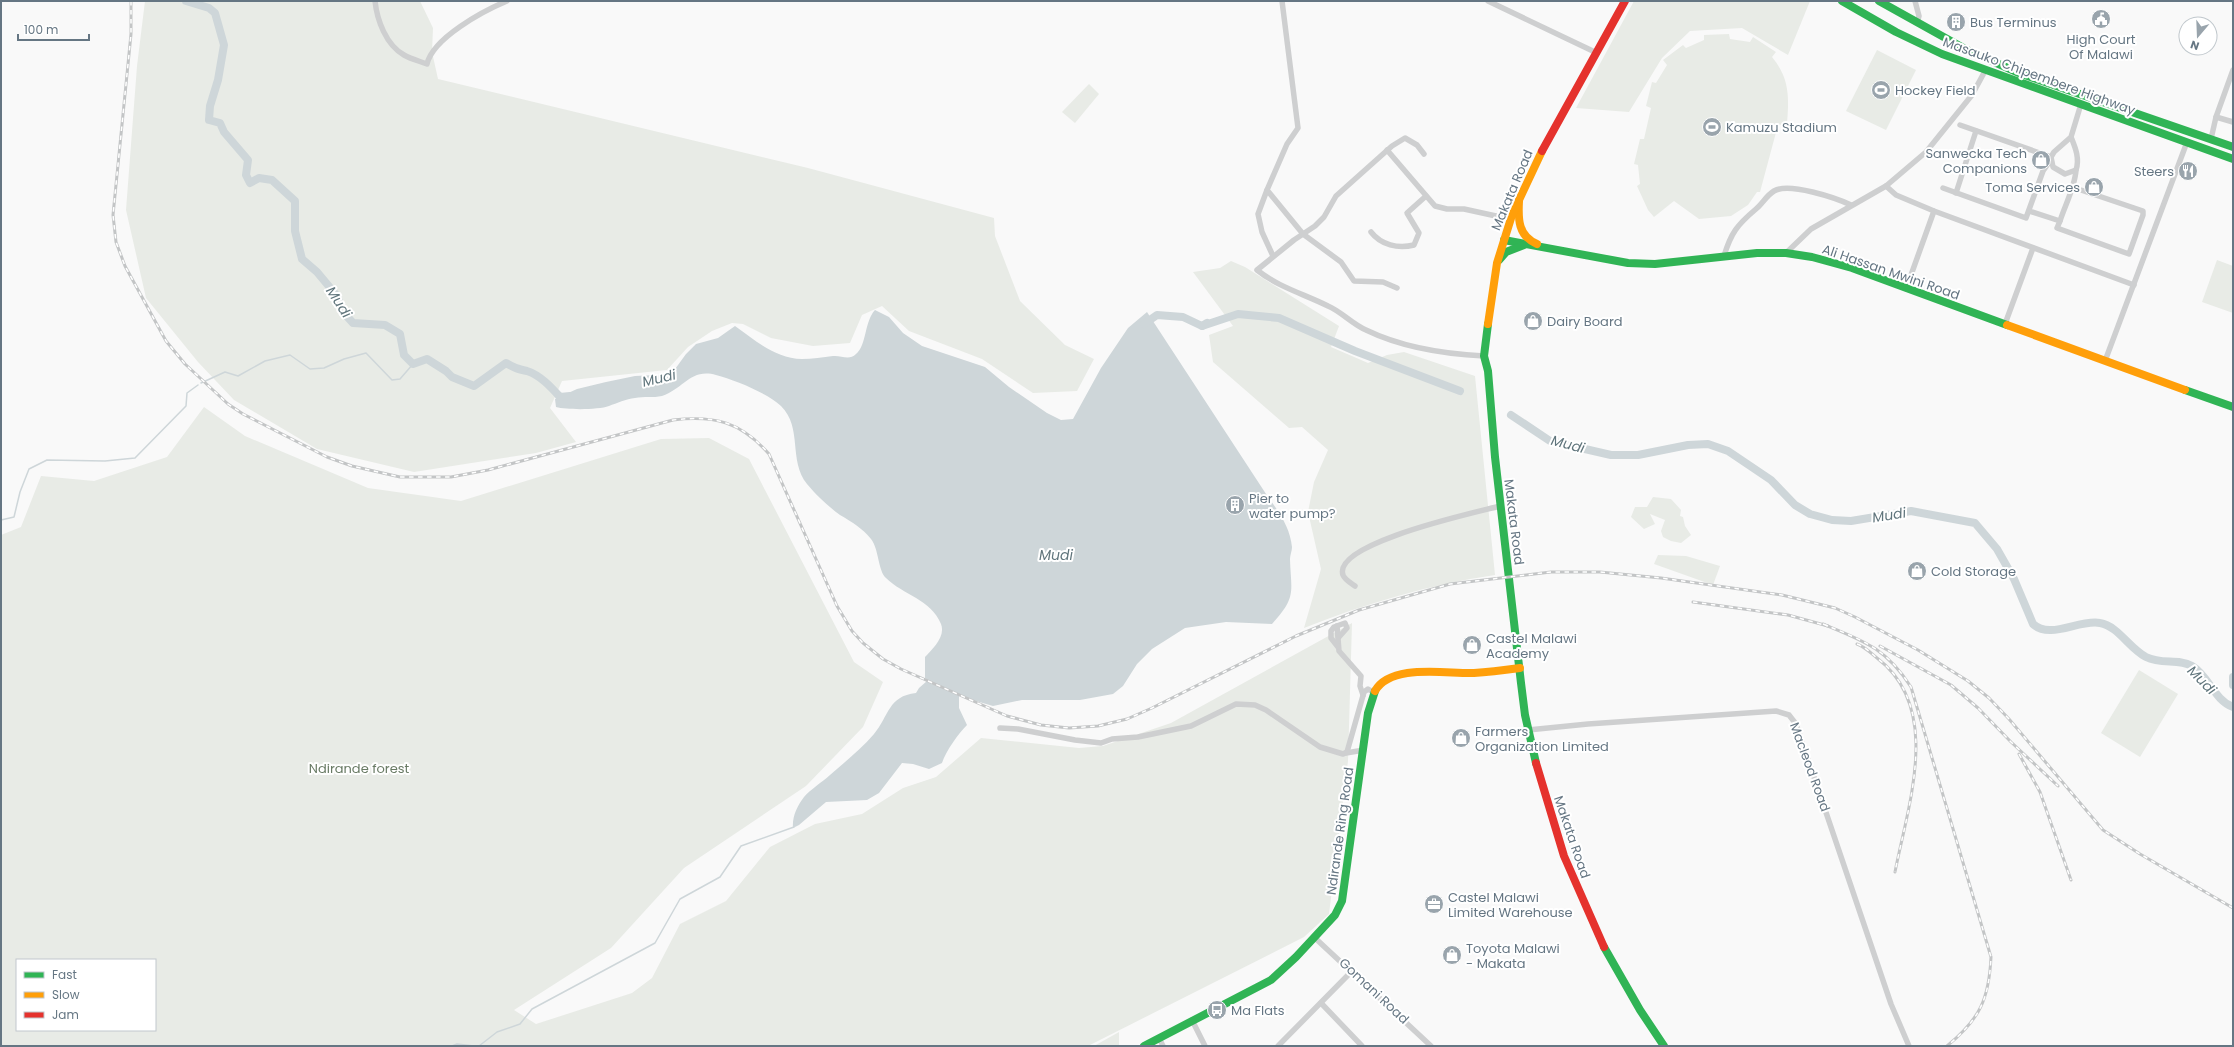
<svg xmlns="http://www.w3.org/2000/svg" width="2234" height="1047" viewBox="0 0 2234 1047" font-family="Poppins,sans-serif">
	<rect width="100%" height="100%" fill="#f9f9f9"/>
	<g fill="#e8ebe6" fill-rule="evenodd">
		<polygon points="145,1 420,1 433,28 432,52 438,79 808,168 994,218 995,236 1020,301 1065,345 1094,359 1077,391 1033,393 982,359 909,331 882,306 862,315 850,343 813,346 771,338 743,324 732,323 712,331 688,347 667,370 562,381 550,408 576,442 536,453 414,472 317,449 234,400 198,362 146,298 126,210 137,66"/>
		<polygon points="1634,1 1810,1 1788,55 1742,28 1690,31 1662,58 1629,112 1576,108"/>
		<path d="M 1729,34 L 1730,39 L 1750,42 L 1753,37 L 1776,52 L 1772,57 C 1790,79 1789,97 1787,124 L 1778,125 L 1760,192 L 1757,192 L 1748,205 L 1731,216 L 1699,219 L 1674,201 L 1654,217 L 1648,210 L 1637,186 L 1640,184 L 1638,165 L 1634,164 L 1640,139 L 1644,139 L 1651,108 L 1646,106 L 1652,82 L 1656,83 L 1667,65 L 1663,60 L 1683,45 L 1686,48 L 1704,40 L 1704,35 Z"/>
		<polygon points="1877,50 1916,70 1886,130 1846,111"/>
		<polygon points="1089,84 1099,94 1075,123 1062,112"/>
		<polygon points="2217,260 2233,266 2233,313 2202,302"/>
		<path d="M 1231,261 L 1245,267 L 1339,326 L 1331,347 L 1368,363 L 1387,355 L 1404,352 L 1475,376 L 1495,575 C 1428,585 1367,603 1304,628 L 1321,569 L 1308,512 L 1314,482 L 1328,450 L 1302,427 L 1289,428 L 1213,362 L 1209,335 L 1233,326 L 1193,272 L 1220,268 Z"/>
		<path d="M 204,407 L 245,436 L 368,488 L 461,501 L 661,439 L 709,438 L 749,459 L 854,662 L 883,682 L 863,727 L 806,786 L 684,868 L 611,948 L 514,1010 L 536,1024 L 632,993 L 652,978 L 680,924 L 726,901 L 770,847 L 815,824 L 862,814 L 903,788 L 936,777 L 981,738 L 1079,748 L 1103,746 L 1171,723 L 1352,623 L 1348,761 L 1329,914 L 1304,937 L 1088,1046 L 1,1046 L 1,535 L 21,527 L 41,476 L 94,481 L 167,457 ZM 17,960 L 155,960 L 155,1030 L 17,1030 Z"/>
		<polygon points="1653,497 1671,499 1681,510 1680,516 1683,517 1685,526 1691,535 1681,543 1671,541 1663,537 1661,531 1665,520 1650,514 1655,524 1644,529 1631,517 1635,507 1647,507"/>
		<polygon points="1658,555 1686,556 1720,566 1713,585 1654,564"/>
		<polygon points="2139,670 2178,694 2140,757 2101,733"/>
		<polygon points="1119,1032 1119,1046 1094,1046"/>
	</g>
	<path fill="#ced6d9" d="M 875,310 L 889,317 L 903,333 L 922,346 L 985,367 L 1009,387 L 1047,413 L 1061,420 L 1073,419 L 1101,368 L 1128,328 L 1147,312 L 1268,497 C 1279,512 1290,527 1292,547 C 1292,551 1290,555 1290,559 C 1291,592 1297,597 1272,624 L 1226,622 L 1185,628 L 1152,649 L 1137,664 L 1123,686 L 1113,694 L 1080,700 L 1022,700 L 993,706 L 959,696 L 959,708 L 967,725 C 958,734 946,751 942,763 L 929,769 L 913,764 L 902,763 L 879,793 L 867,800 L 826,802 L 799,825 L 793,828 C 792,817 797,806 804,797 C 811,789 821,783 830,775 C 845,762 861,749 874,734 C 889,716 888,696 916,693 L 919,688 L 927,681 L 925,678 L 925,657 C 932,649 946,637 941,624 C 931,599 903,595 886,578 C 878,571 879,549 871,539 C 862,528 852,522 840,515 C 829,507 816,495 807,484 C 788,460 803,428 781,406 C 767,393 735,380 716,375 C 690,368 684,389 662,396 C 653,398 644,396 635,398 C 626,399 617,403 609,406 C 598,410 567,410 556,407 L 555,399 L 577,389 L 606,382 L 635,376 L 656,375 L 666,377 L 670,376 L 686,354 L 696,344 L 718,338 L 735,326 C 756,341 775,358 802,359 C 812,359 823,357 833,356 C 841,355 849,361 856,354 C 867,345 864,322 875,310 Z"/>
	<g fill="none" stroke-linecap="round" stroke-linejoin="round">
		<g stroke="#ced6d9" stroke-width="1.5">
			<polyline points="201,383 225,372 238,376 265,361 290,355 310,369 324,368 344,359 366,353 392,380 400,379 413,364"/>
			<polyline points="1,520 14,517 20,492 29,469 47,460 105,461 135,458 186,406 187,393 198,385"/>
			<polyline points="452,1046 457,1044 474,1046"/>
			<polyline points="479,1046 497,1032 520,1024 532,1009 655,943 680,899 720,877 741,846 794,827"/>
		</g>
		<g stroke="#ced6d9" stroke-width="8">
			<path d="M 186,1 L 209,8 L 215,13 L 224,45 L 218,80 L 210,106 L 209,120 L 220,123 L 224,132 L 248,160 L 246,175 L 250,183 L 259,178 L 272,180 L 295,201 L 295,231 L 302,259 L 317,272 L 337,296 L 343,312 L 353,323 L 385,325 L 400,334 L 404,355 L 413,364 L 427,359 L 446,371 L 452,377 L 474,386 L 506,363 C 514,368 518,369 527,371 C 540,375 551,387 560,397 L 570,396"/>
			<polyline points="1144,324 1157,315 1183,317 1202,326 1207,323"/>
			<polyline points="1202,326 1238,314 1279,318 1355,351 1460,391"/>
			<path d="M 1511,415 L 1550,441 L 1611,455 L 1638,455 L 1688,445 L 1708,444 L 1728,451 L 1771,480 L 1795,505 L 1810,514 L 1832,520 L 1851,521 L 1911,511 L 1975,523 L 1997,549 L 2014,579 L 2033,624 C 2050,640 2079,619 2100,623 C 2118,626 2129,648 2146,657 C 2162,665 2178,658 2192,666 C 2209,676 2214,700 2233,707"/>
			<polyline points="2233,677 2233,685"/>
		</g>
		<g stroke="#cecfd0" stroke-width="5.5">
			<path d="M 375,1 C 377,20 386,45 404,55 C 411,59 419,61 427,64 C 433,38 483,11 507,1"/>
			<polyline points="1282,1 1298,128 1287,144 1267,190 1303,234 1341,262 1354,281 1383,282 1397,288"/>
			<polyline points="1488,1 1597,53"/>
			<polyline points="1915,1 1919,16 1917,23"/>
			<polyline points="2216,117 2233,122"/>
			<polyline points="1960,125 2051,157"/>
			<path d="M 2071,137 C 2075,147 2080,158 2076,170 L 2065,174 L 2053,167 L 2051,157 L 2054,152 L 2071,137 L 2081,104"/>
			<polyline points="2211,139 2216,117 2233,70"/>
			<polyline points="1387,150 1435,206 1447,209 1464,209 1496,216 1512,215"/>
			<path d="M 1424,154 L 1417,145 L 1405,138 L 1392,146 L 1336,196 L 1324,217 L 1315,226 L 1294,240 L 1257,270 C 1278,287 1304,294 1328,306 C 1342,312 1352,324 1366,330 C 1403,348 1444,354 1484,356"/>
			<polyline points="1886,186 1896,195 1934,211 2134,285"/>
			<path d="M 2072,187 L 2143,211 L 2143,215 L 2129,254 L 2057,228 L 2060,221 C 2065,205 2075,187 2076,170"/>
			<polyline points="1943,188 2026,218 2043,171 2050,161"/>
			<polyline points="1267,190 1258,214 1262,232 1273,256"/>
			<polyline points="1956,193 1976,131"/>
			<polyline points="2029,211 2060,221"/>
			<path d="M 1371,232 C 1381,245 1398,249 1414,245 L 1419,233 L 1407,213 L 1426,196"/>
			<polyline points="1786,253 1811,229 1886,186 1926,152 1972,95 1985,71"/>
			<path d="M 1724,256 C 1731,233 1737,225 1756,209 C 1762,204 1767,195 1774,191 C 1789,182 1836,198 1851,205"/>
			<polyline points="1906,289 1934,211"/>
			<polyline points="2005,324 2033,248"/>
			<polyline points="2105,361 2187,142"/>
			<path d="M 1355,586 C 1351,583 1345,580 1343,575 C 1332,543 1478,512 1500,506"/>
			<polyline points="1337,626 1339,651 1361,676 1360,686 1363,695"/>
			<polyline points="1338,647 1331,638 1331,631 1334,627 1345,623 1347,628 1339,637"/>
			<polyline points="1000,728 1018,729 1075,740 1101,743 1112,739 1138,737 1191,726 1236,704 1255,705 1266,710 1320,747 1343,754 1347,752 1364,692 1368,689 1373,692"/>
			<polyline points="1528,730 1588,724 1776,711 1789,715 1796,724 1891,1004 1909,1046"/>
			<polyline points="1346,753 1364,750"/>
			<polyline points="1315,938 1431,1046"/>
			<polyline points="1321,1003 1362,1046"/>
			<polyline points="1192,1020 1205,1046"/>
			<polyline points="1159,1038 1163,1046"/>
			<polyline points="1278,1046 1352,971"/>
		</g>
		<g stroke="#30b455" stroke-width="8">
			<polyline points="1842,1 1896,32 1942,54 2233,159"/>
			<polyline points="1879,1 1967,50 2019,73 2233,147"/>
			<polyline points="1504,240 1628,263 1655,264 1757,253 1786,253 1812,257 1852,268 2007,325"/>
			<polyline points="1499,260 1506,252 1524,245"/>
			<polyline points="1488,324 1484,356 1488,371 1495,457 1521,683 1525,715 1536,763"/>
			<polyline points="2185,390 2233,407"/>
			<polyline points="1604,947 1640,1010 1664,1046"/>
			<polyline points="1144,1046 1271,980 1296,957 1335,915 1342,901 1368,713 1375,691"/>
		</g>
		<g stroke="#ff9f0a" stroke-width="8">
			<path d="M 1519,201 C 1518,219 1518,236 1537,244"/>
			<polyline points="1488,324 1497,263 1512,215 1542,151"/>
			<polyline points="2007,325 2185,390"/>
			<path d="M 1375,691 C 1391,663 1446,674 1474,673 C 1489,672 1505,670 1520,668"/>
		</g>
		<g stroke="#e5322d" stroke-width="8">
			<polyline points="1542,151 1625,1"/>
			<polyline points="1536,763 1564,856 1604,947"/>
		</g>
		<g stroke="#c3c5c6" stroke-width="3">
			<g id="rail">
				<path d="M 131,1 L 131,34 L 113,215 L 116,242 L 125,266 L 166,341 L 185,364 L 228,404 L 243,414 L 327,457 L 352,466 L 400,477 L 451,477 L 488,470 L 673,420 C 715,415 741,422 769,454 L 837,606 L 852,631 L 863,643 L 883,659 L 901,669 L 1007,716 L 1041,725 L 1069,728 L 1098,726 L 1127,719 L 1152,708 L 1296,636 L 1359,610 L 1450,584 L 1551,572 L 1600,572 L 1661,578 L 1782,595 L 1835,608 L 1855,617 L 1918,650 L 1968,681 L 1989,698 L 2009,719 L 2103,830 L 2140,854 L 2233,908"/>
				<polyline points="1693,602 1788,615 1828,626"/>
				<path d="M 1823,624 C 1864,641 1886,648 1911,687 L 1991,957 C 1989,999 1980,1019 1947,1046"/>
				<path d="M 1857,644 C 1865,647 1871,653 1877,658 C 1943,708 1908,805 1895,872"/>
				<polyline points="1880,646 1951,685 1978,708 2011,742 2058,786"/>
				<polyline points="2019,754 2040,792 2071,880"/>
			</g>
		</g>
		<use href="#rail" stroke="#fff" stroke-width="1.5" stroke-dasharray="4.5" stroke-linecap="butt"/>
	</g>
	<defs>
		<g id="civic-disc" transform="scale(1)"><circle r="9.5" fill="#99a4ac" stroke="#fff"/><path d="M-.6-6.5H3V-4.5H.6V-3L4-1V1h2V6H-6V1h2V-1L-.6-3ZM-1.2 2.5V6h2.4V2.5Z" fill="#fff"/></g>
		<g id="building-disc" transform="scale(1)"><circle r="9.5" fill="#99a4ac" stroke="#fff"/><path d="M-4-6H4V6H1V3H-1V6H-4ZM-2.5-4.3h1.7v1.8h-1.7ZM.8-4.3h1.7v1.8H.8ZM-2.5-1h1.7V.8h-1.7ZM.8-1h1.7V.8H.8Z" fill="#fff"/></g>
		<g id="stadium-disc" transform="scale(1)"><circle r="9.5" fill="#99a4ac" stroke="#fff"/><path d="M0-5a6.5 5 0 1 0 0 10a6.5 5 0 1 0 0-10ZM-3.5-1.8h7v3.6h-7Z" fill="#fff"/></g>
		<g id="shop-disc" transform="scale(1)"><circle r="9.5" fill="#99a4ac" stroke="#fff"/><path d="M-5-2.5h2.3a2.7 3.5 0 0 1 5.4 0H5L5.5 6h-11ZM-1.5-2.5h3a1.5 2.3 0 0 0-3 0Z" fill="#fff"/></g>
		<g id="restaurant-disc" transform="scale(1)"><circle r="9.5" fill="#99a4ac" stroke="#fff"/><path d="M-5-6h1v4h1v-4h1v4h1v-4h1v5L-1.5 .5V6h-2V.5L-5-1ZM5-6V6H3V1.5H1.5Q1.5-4 5-6Z" fill="#fff"/></g>
		<g id="office-disc" transform="scale(1)"><circle r="9.5" fill="#99a4ac" stroke="#fff"/><path d="M-6-3h4V-5.5h4V-3h4V5H-6ZM-1-4.5V-3h2v-1.5ZM-6 0V1H6V0Z" fill="#fff"/></g>
		<g id="bus-disc" transform="scale(1)"><circle r="9.5" fill="#99a4ac" stroke="#fff"/><path d="M-5-6H5V4H4V6H2V4H-2V6H-4V4H-5ZM-3.5-4V0h7V-4ZM-3.5 1.2v1.5H-2V1.2ZM2 1.2v1.5H3.5V1.2Z" fill="#fff"/></g>
	</defs>
	<g fill-rule="evenodd">
		<use href="#civic-disc" x="2101" y="19"/>
		<use href="#building-disc" x="1956" y="22"/>
		<use href="#stadium-disc" x="1881" y="90"/>
		<use href="#stadium-disc" x="1712" y="127"/>
		<use href="#shop-disc" x="2041" y="160"/>
		<use href="#restaurant-disc" x="2188" y="171"/>
		<use href="#shop-disc" x="2094" y="187"/>
		<use href="#shop-disc" x="1533" y="321"/>
		<use href="#building-disc" x="1235" y="505"/>
		<use href="#shop-disc" x="1917" y="571"/>
		<use href="#shop-disc" x="1472" y="645"/>
		<use href="#shop-disc" x="1461" y="738"/>
		<use href="#office-disc" x="1434" y="904"/>
		<use href="#shop-disc" x="1452" y="955"/>
		<use href="#bus-disc" x="1217" y="1010"/>
	</g>
	<g text-anchor="middle" dominant-baseline="central" stroke-width="4" stroke-linejoin="round" paint-order="stroke">
		<g font-size="13" fill="#657683" stroke="#fff" text-anchor="start">
			<text x="1970" y="22">Bus Terminus</text>
			<text x="2101" y="39" text-anchor="middle">High Court<tspan x="2101" dy="15">Of Malawi</tspan></text>
			<text x="1895" y="90">Hockey Field</text>
			<text x="1726" y="127">Kamuzu Stadium</text>
			<text x="2027" y="153" text-anchor="end">Sanwecka Tech<tspan x="2027" dy="15">Companions</tspan></text>
			<text x="2174" y="171" text-anchor="end">Steers</text>
			<text x="2080" y="187" text-anchor="end">Toma Services</text>
			<text x="1547" y="321">Dairy Board</text>
			<text x="1249" y="498">Pier to<tspan x="1249" dy="15">water pump?</tspan></text>
			<text x="1931" y="571">Cold Storage</text>
			<text x="1486" y="638">Castel Malawi<tspan x="1486" dy="15">Academy</tspan></text>
			<text x="1475" y="731">Farmers<tspan x="1475" dy="15">Organization Limited</tspan></text>
			<text x="1448" y="897">Castel Malawi<tspan x="1448" dy="15">Limited Warehouse</tspan></text>
			<text x="1466" y="948">Toyota Malawi<tspan x="1466" dy="15">- Makata</tspan></text>
			<text x="1231" y="1010">Ma Flats</text>
		</g>
		<g font-size="13" fill="#657683" stroke="#fff">
			<text transform="translate(2039 76) rotate(20)">Masauko Chipembere Highway</text>
			<text transform="translate(1512 190) rotate(-67)">Makata Road</text>
			<text transform="translate(1891 272) rotate(19)">Ali Hassan Mwini Road</text>
			<text transform="translate(1514 522) rotate(83)">Makata Road</text>
			<text transform="translate(1810 767) rotate(70)">Macleod Road</text>
			<text transform="translate(1340 831) rotate(-82)">Ndirande Ring Road</text>
			<text transform="translate(1572 837) rotate(71)">Makata Road</text>
			<text transform="translate(1374 991) rotate(43)">Gomani Road</text>
		</g>
		<g font-size="13" fill="#687a64" stroke="#fff">
			<text x="359" y="768">Ndirande forest</text>
		</g>
		<g font-size="14" font-style="italic" fill="#60757c" stroke="#fff">
			<text transform="translate(339 302) rotate(57)">Mudi</text>
			<text transform="translate(659 378) rotate(-13)">Mudi</text>
			<text transform="translate(1568 444) rotate(15)">Mudi</text>
			<text transform="translate(1889 515) rotate(-9)">Mudi</text>
			<text x="1056" y="555">Mudi</text>
			<text transform="translate(2202 680) rotate(45)">Mudi</text>
		</g>
	</g>
	<rect width="2234" height="1047" fill="none" stroke="#657683" stroke-width="4"/>
	<rect x="16" y="959" width="140" height="72" fill="#ffffff" stroke="#c1c8cd"/>
	<rect x="24" y="972" width="20" height="6" fill="#30b455" stroke="#c1c8cd"/>
	<text x="52" y="979" font-size="12" fill="#657683">Fast</text>
	<rect x="24" y="992" width="20" height="6" fill="#ff9f0a" stroke="#c1c8cd"/>
	<text x="52" y="999" font-size="12" fill="#657683">Slow</text>
	<rect x="24" y="1012" width="20" height="6" fill="#e5322d" stroke="#c1c8cd"/>
	<text x="52" y="1019" font-size="12" fill="#657683">Jam</text>
	<g transform="translate(2198 36) rotate(199)"><circle r="19" fill="#ffffff" stroke="#c1c8cd"/>
	<path d="M0-3L7 15L0 10L-7 15Z" fill="#99a4ac"/>
	<text y="-6" font-size="11" font-weight="bold" text-anchor="middle" fill="#657683">N</text>
	</g>
	<path d="M18 34v6h71v-6" fill="none" stroke="#657683" stroke-width="2"/>
	<text x="24" y="34" font-size="12" fill="#657683" stroke="#ffffff" stroke-width="3" paint-order="stroke">100 m</text>
</svg>
